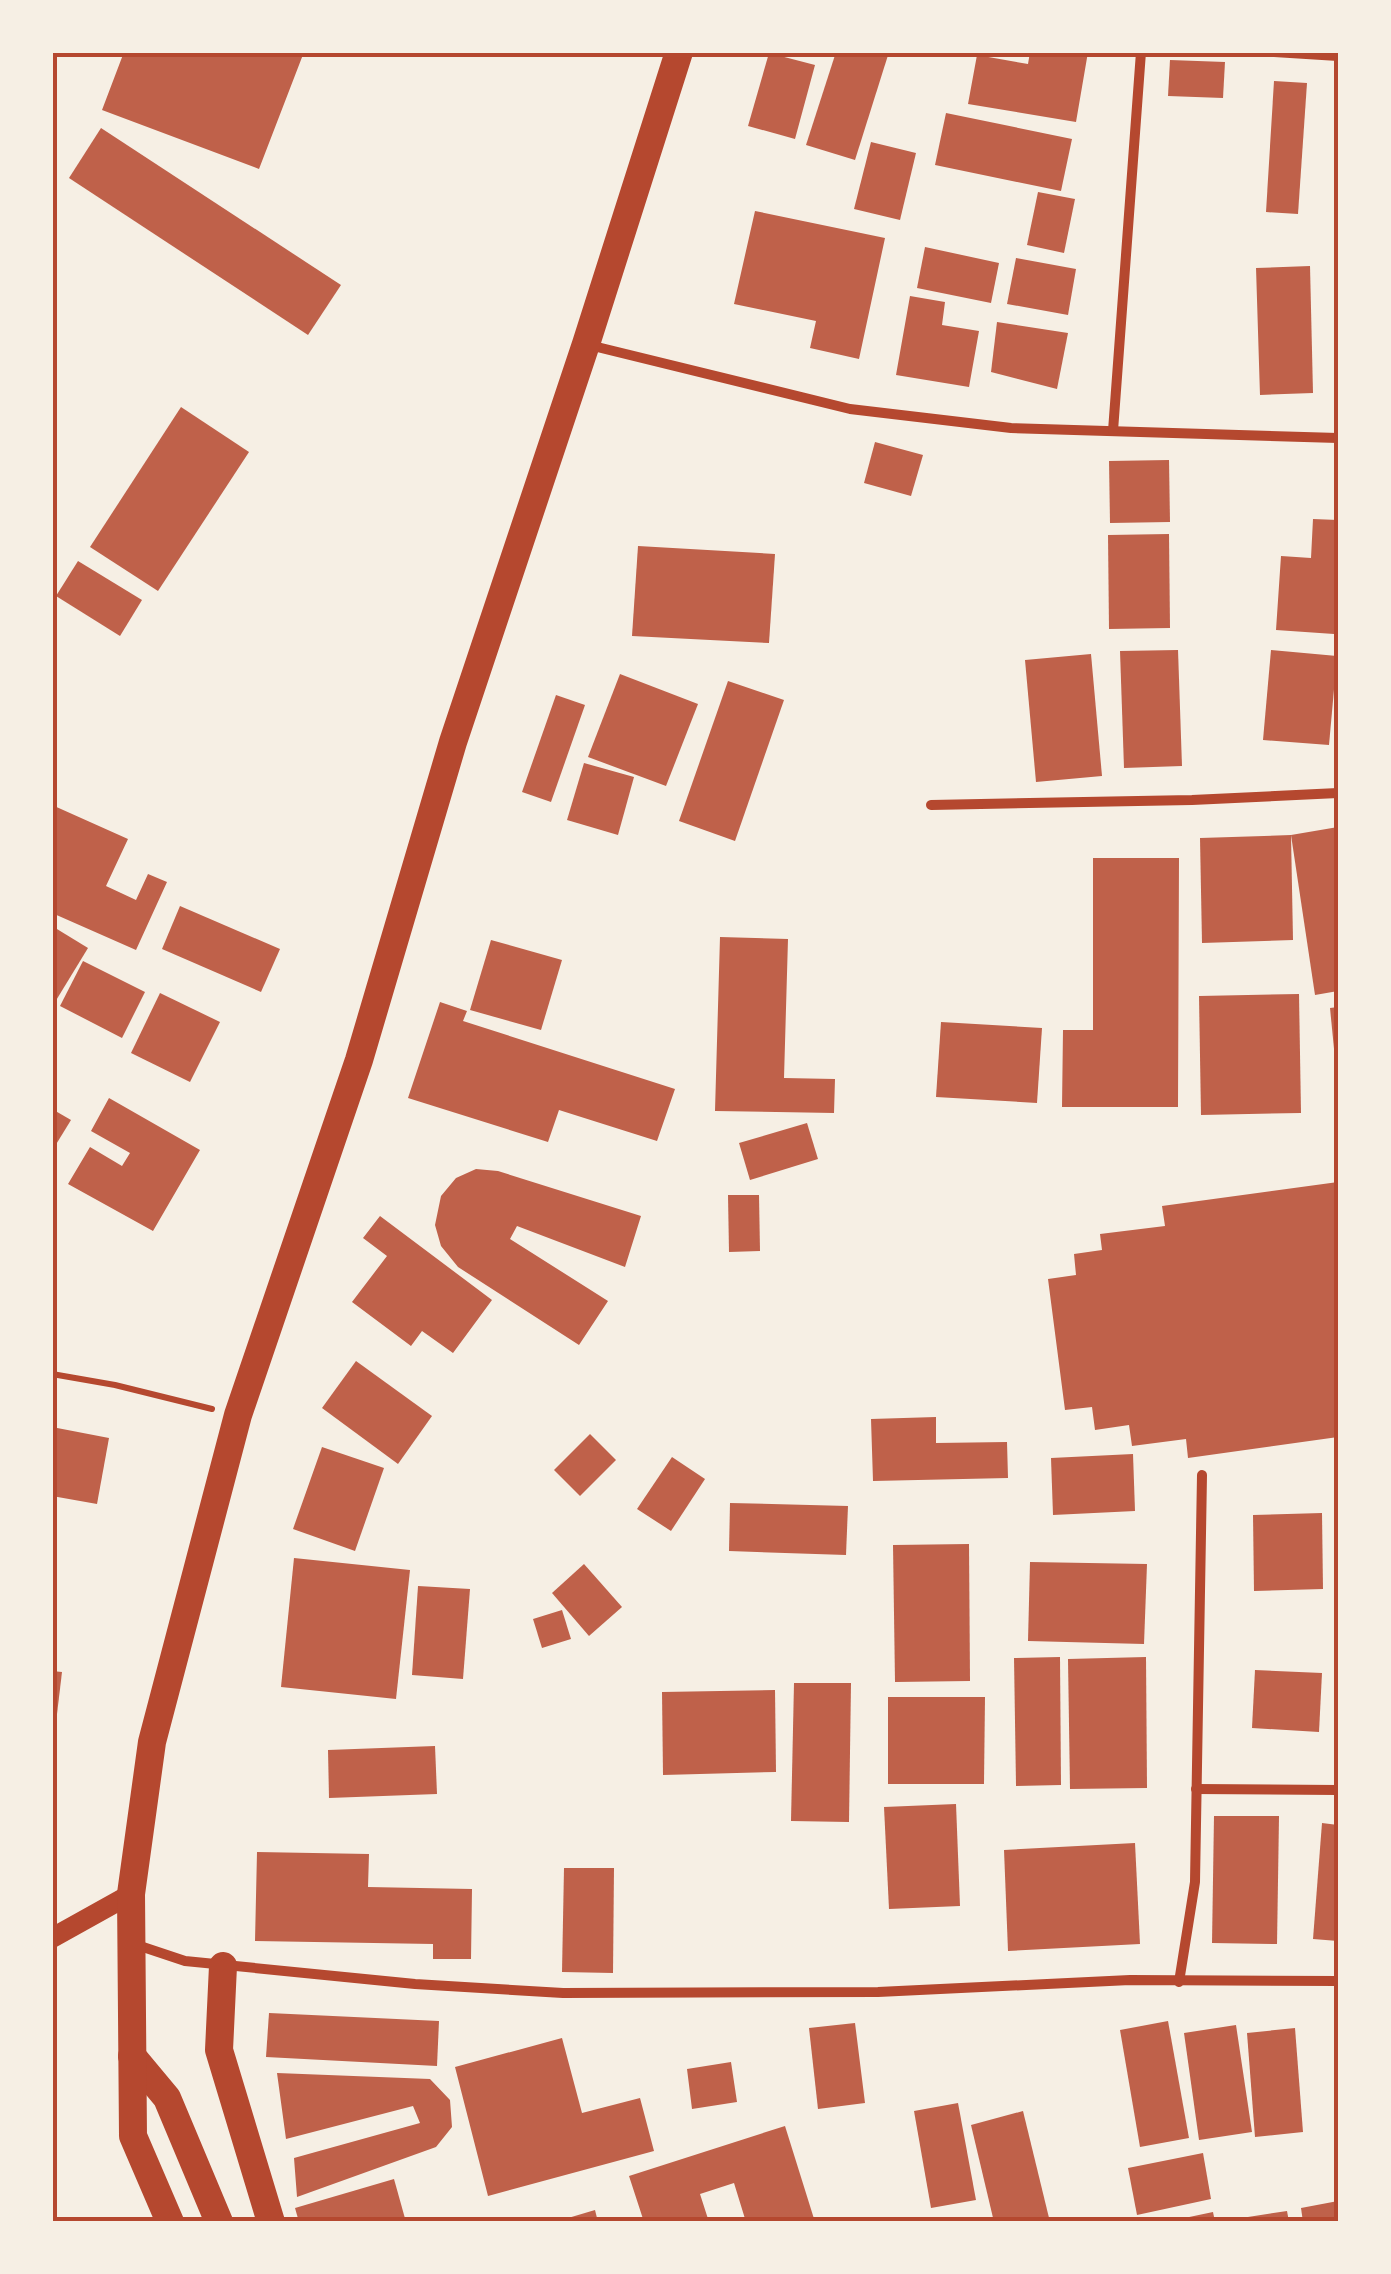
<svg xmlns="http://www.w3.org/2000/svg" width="1391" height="2274" viewBox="0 0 1391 2274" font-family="'Libre Baskerville',serif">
	<rect width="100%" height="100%" fill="#f6efe4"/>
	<g fill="#bf614a">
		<polygon points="124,52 248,53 304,52 259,169 102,110"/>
		<polygon points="836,52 889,52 855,160 806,145"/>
		<polygon points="1030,52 1088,52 1076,122 968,104 977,55 1028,64"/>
		<polygon points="769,53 815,65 795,139 748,126"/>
		<polygon points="1170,60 1225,62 1223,98 1168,96"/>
		<polygon points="1274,81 1307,83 1298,214 1266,212"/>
		<polygon points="946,113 1072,139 1061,191 935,165"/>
		<polygon points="101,128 341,285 308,335 69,178"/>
		<polygon points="871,142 916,153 900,220 854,209"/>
		<polygon points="1038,192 1075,199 1064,253 1027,245"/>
		<polygon points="755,211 885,238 859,359 810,348 816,321 734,304"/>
		<polygon points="925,247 999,263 991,303 917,288"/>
		<polygon points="1016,258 1076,269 1068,315 1007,304"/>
		<polygon points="1310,266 1313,393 1260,395 1256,268"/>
		<polygon points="910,296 945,302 942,325 979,331 969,387 896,375"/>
		<polygon points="997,322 1068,333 1057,389 991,372"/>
		<polygon points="181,407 249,452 158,591 90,547"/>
		<polygon points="875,442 923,455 911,496 864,483"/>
		<polygon points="1169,460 1170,522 1110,523 1109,461"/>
		<polygon points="1313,519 1338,520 1334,634 1276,630 1281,556 1311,558"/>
		<polygon points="1169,534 1170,628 1109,629 1108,535"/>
		<polygon points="638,546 775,554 769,643 632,636"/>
		<polygon points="78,561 142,600 120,636 56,596"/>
		<polygon points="1178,650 1182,766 1124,768 1120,651"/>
		<polygon points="1271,650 1337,656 1329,745 1263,740"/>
		<polygon points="1091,654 1102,776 1036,782 1025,660"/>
		<polygon points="620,674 698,704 666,786 588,757"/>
		<polygon points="728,681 784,700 735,841 679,821"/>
		<polygon points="556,695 585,705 551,802 522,792"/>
		<polygon points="584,763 634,777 618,835 567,820"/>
		<polygon points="52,805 128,839 106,886 136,900 148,874 167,882 136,950 52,913"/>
		<polygon points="1338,827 1338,991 1315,995 1291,835"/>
		<polygon points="1291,835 1293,940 1202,943 1200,838"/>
		<polygon points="1093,858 1179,858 1178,1107 1062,1107 1063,1030 1093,1030"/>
		<polygon points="180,906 280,949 261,992 162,949"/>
		<polygon points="52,926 88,948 52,1007"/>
		<polygon points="720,937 788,939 784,1078 835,1079 834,1113 715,1111"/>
		<polygon points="491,940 562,960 541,1030 470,1010"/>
		<polygon points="83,961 145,992 122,1038 60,1006"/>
		<polygon points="160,993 220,1022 190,1082 131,1053"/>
		<polygon points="1299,994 1301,1113 1201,1115 1199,996"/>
		<polygon points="440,1002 467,1011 463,1021 675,1089 657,1141 559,1110 548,1142 408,1098"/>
		<polygon points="1338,1007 1338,1069 1336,1069 1330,1008"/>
		<polygon points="941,1022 1042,1028 1037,1103 936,1097"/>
		<polygon points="109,1098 200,1150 153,1231 68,1184 90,1147 122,1166 130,1153 91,1131"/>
		<polygon points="52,1109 71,1120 52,1151"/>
		<polygon points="807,1123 818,1159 750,1180 739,1143"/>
		<polygon points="476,1169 498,1171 641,1216 625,1267 517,1226 510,1239 608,1301 579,1345 458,1267 441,1246 435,1225 441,1196 456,1178"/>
		<polygon points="1338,1182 1338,1437 1188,1458 1186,1439 1132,1446 1129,1425 1095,1430 1092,1407 1065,1410 1048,1279 1076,1275 1074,1254 1102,1250 1100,1234 1165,1226 1162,1206"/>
		<polygon points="728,1195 759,1195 760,1251 729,1252"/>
		<polygon points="380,1216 492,1300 453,1353 422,1331 411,1346 352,1302 387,1256 363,1238"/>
		<polygon points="356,1361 432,1416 398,1464 322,1408"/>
		<polygon points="936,1417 936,1443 1007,1442 1008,1478 873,1481 871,1419"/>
		<polygon points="52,1427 109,1438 97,1504 52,1496"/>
		<polygon points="590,1434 616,1460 580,1496 554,1470"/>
		<polygon points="322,1447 384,1468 355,1551 293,1529"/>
		<polygon points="1133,1454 1135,1511 1053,1515 1051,1458"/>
		<polygon points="672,1457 705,1479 671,1531 637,1509"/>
		<polygon points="730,1503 848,1506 846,1555 729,1551"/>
		<polygon points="1322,1513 1323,1589 1254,1591 1253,1515"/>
		<polygon points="969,1544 970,1681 895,1682 893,1545"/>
		<polygon points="294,1558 410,1570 396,1699 281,1687"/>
		<polygon points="1030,1562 1147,1564 1144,1644 1028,1641"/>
		<polygon points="584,1564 622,1607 589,1636 552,1593"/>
		<polygon points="418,1586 470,1589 463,1679 412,1675"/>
		<polygon points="562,1610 571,1639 542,1648 533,1619"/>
		<polygon points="1060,1657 1061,1785 1016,1786 1014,1658"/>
		<polygon points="1146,1657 1147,1788 1070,1789 1068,1659"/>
		<polygon points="1255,1670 1322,1673 1319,1732 1252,1728"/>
		<polygon points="52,1671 62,1672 57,1714 52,1714"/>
		<polygon points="794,1683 851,1683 849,1822 791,1821"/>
		<polygon points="775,1690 776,1772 663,1775 662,1692"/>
		<polygon points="888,1697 985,1697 984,1784 888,1784"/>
		<polygon points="435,1746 437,1794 329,1798 328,1750"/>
		<polygon points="956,1804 960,1906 889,1909 884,1807"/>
		<polygon points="1214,1816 1279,1816 1277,1944 1212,1943"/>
		<polygon points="1322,1823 1338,1825 1338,1941 1313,1939"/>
		<polygon points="1135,1843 1140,1944 1008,1951 1004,1850"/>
		<polygon points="257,1852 369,1854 368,1887 472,1889 471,1959 433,1959 433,1944 255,1941"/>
		<polygon points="564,1868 614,1868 613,1973 562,1972"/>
		<polygon points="269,2013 439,2021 437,2066 266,2057"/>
		<polygon points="1168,2021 1189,2138 1140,2147 1120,2030"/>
		<polygon points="855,2023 865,2103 818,2109 809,2028"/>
		<polygon points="1236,2025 1252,2132 1199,2140 1184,2033"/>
		<polygon points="1295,2028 1303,2132 1255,2137 1247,2033"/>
		<polygon points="562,2038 582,2113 640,2098 654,2151 488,2196 455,2067"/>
		<polygon points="731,2062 737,2102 692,2109 687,2069"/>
		<polygon points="277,2073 430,2079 450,2100 452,2127 436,2147 297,2197 294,2158 420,2123 413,2106 286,2139"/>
		<polygon points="958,2103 976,2200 931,2208 914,2111"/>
		<polygon points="1023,2111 1050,2222 994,2222 971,2125"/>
		<polygon points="785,2126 815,2222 746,2222 734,2183 700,2194 709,2222 644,2222 629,2176"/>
		<polygon points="1203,2153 1211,2199 1137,2215 1128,2168"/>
		<polygon points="394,2179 406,2222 299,2222 295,2208"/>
		<polygon points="1338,2201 1338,2222 1303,2222 1301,2208"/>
		<polygon points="595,2210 598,2222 558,2222 558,2221"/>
		<polygon points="1287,2211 1289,2222 1235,2222 1235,2219"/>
		<polygon points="1213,2212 1215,2222 1175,2222 1175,2220"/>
	</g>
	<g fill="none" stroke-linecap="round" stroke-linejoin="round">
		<g stroke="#b5482f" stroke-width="6">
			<polyline points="1244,52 1338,58"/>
			<polyline points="52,1374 115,1385 212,1409"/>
		</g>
		<g stroke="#b5482f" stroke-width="10">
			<polyline points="589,345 850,409 1011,428 1338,438"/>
			<polyline points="1113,431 1141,52"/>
			<polyline points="931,805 1192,800 1338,793"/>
			<polyline points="1196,1789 1338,1790"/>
			<polyline points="134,1944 185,1961 415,1984 563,1993 878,1992 1130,1980 1338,1981"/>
			<polyline points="1179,1982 1195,1882 1202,1475"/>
		</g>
		<polyline stroke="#b5482f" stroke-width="20" points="52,1938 131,1894"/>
		<g stroke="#b5482f" stroke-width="28">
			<polyline points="223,1966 219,2050 271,2222"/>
			<polyline points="132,2056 167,2098 219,2222"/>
			<polyline points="170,2222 133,2136 131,1894 152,1742 238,1415 359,1060 453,742 586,344 679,52"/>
		</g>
	</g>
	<rect width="1391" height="2274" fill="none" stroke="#f6efe4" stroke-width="110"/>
	<rect x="55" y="55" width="1281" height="2164" fill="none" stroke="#b5482f" stroke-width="4"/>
</svg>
